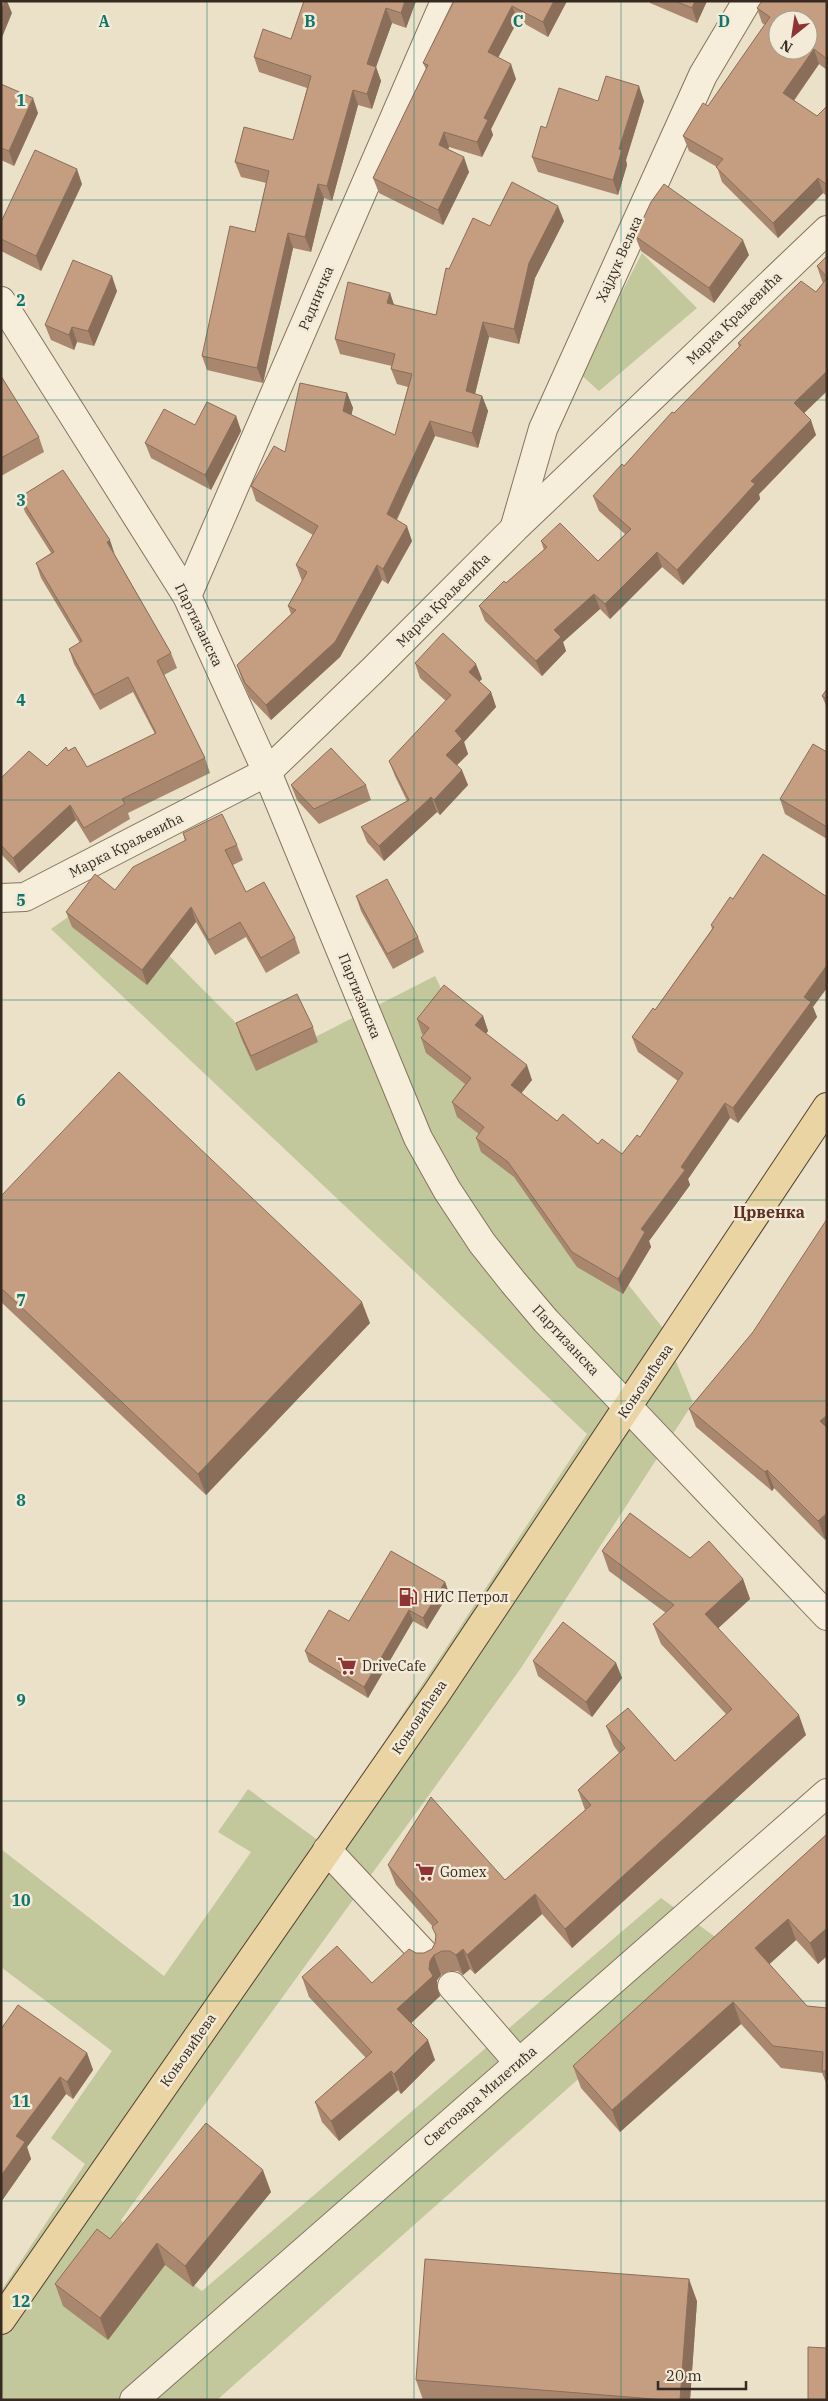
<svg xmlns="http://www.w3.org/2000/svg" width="828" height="2401" viewBox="0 0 828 2401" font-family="'IBM Plex Serif',serif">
	<rect width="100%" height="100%" fill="#ebe0c8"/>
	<g fill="#c3c89c">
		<polygon points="642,253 697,308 599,391 580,374"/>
		<polygon points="105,891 272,1059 435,976 522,1151 662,1327 693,1403 521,1668 121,2220 135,2240 202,2291 661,1898 728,1946 217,2400 1,2400 1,2291 85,2164 51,2138 112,2051 1,1967 1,1849 164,1976 251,1852 218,1832 248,1789 319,1841 587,1434 51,929"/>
	</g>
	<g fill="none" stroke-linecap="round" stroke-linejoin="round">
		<g stroke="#85735e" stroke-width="30">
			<g id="minor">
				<polyline points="1,301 187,596 267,772 418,1138 447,1190 482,1243 513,1282 546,1321 827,1616"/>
				<polyline points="515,526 543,429 703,75 747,1"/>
				<polyline points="187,596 445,1"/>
				<polyline points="1,898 25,897 267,772 373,670 515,528 827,230"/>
				<polyline points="327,1850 428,1958"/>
				<polyline points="452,1986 519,2063"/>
				<polyline points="134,2400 827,1793"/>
			</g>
		</g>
		<g stroke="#534132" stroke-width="30">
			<polyline id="major" points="1,2320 436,1694 827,1107"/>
		</g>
		<use href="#minor" stroke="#f6eeda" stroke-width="28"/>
		<use href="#major" stroke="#ead4a3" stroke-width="28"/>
	</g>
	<g fill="#a9876f">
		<polygon points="304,1 416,1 406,28 392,23 376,67 381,81 372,109 358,105 332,201 324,198 311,252 293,248 263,383 207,370 202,356 255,232 266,183 241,177 235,162 293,140 307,88 259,72 254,57 291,39"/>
		<polygon points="453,1 567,1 548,37 518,20 498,58 516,79 491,129 493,135 482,157 449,147 448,149 469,172 443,225 379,193 373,178 426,69 423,63"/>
		<polygon points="649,1 707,1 697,23 650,3"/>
		<polygon points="827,1 827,70 819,64 794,101 817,116 827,106 827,196 823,193 778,238 722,182 717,167 689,151 683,136 708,106 765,25 762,23 757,8"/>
		<polygon points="1,84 38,113 14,166 1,160"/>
		<polygon points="598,101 644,101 626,160 627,165 618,195 538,172 532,157 546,128"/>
		<polygon points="82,184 41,271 1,251 1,222"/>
		<polygon points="564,221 535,278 519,344 489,337 475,394 482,396 488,411 478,448 435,436 397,520 412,541 388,584 382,580 340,657 271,720 250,698 242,680 237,665 291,614 288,606 302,581 296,565 313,535 256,501 251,486 285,452 347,393 353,408 351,415 395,435 408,387 397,384 391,369 392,366 340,354 335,339 390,293 394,305 436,315 449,269 490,226"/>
		<polygon points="635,236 749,255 714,303 641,251"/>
		<polygon points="827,256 827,391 804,413 816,435 759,494 760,499 683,585 662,567 610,619 600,609 563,642 566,651 542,676 485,621 479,606 544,550 541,541 598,561 625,534 599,511 593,496 624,466 674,413 739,347 738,343 816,292 823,283 822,281 817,266"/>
		<polygon points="117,291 94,346 77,342 74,350 51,340 45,325"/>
		<polygon points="1,376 39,437 44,452 1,476"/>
		<polygon points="236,416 241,431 211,490 151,458 145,443"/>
		<polygon points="20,497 115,555 171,653 177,668 164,675 205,758 210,773 128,813 130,819 90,843 76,820 19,873 1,854 1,778 47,766 68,751 87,767 155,734 133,692 100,710 74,664 69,649 80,643 41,578 36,563 51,553 25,512"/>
		<polygon points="415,663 482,679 479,681 491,692 496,707 464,742 468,754 457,765 468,785 440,815 437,812 384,861 367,842 361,827 407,801 395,776 389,761 446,701 420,678"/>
		<polygon points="827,689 827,708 822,696"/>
		<polygon points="827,752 827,839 785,814 780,799"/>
		<polygon points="291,785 366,785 371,800 319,824 297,800"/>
		<polygon points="183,833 237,845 243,860 233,865 246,892 295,938 300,953 266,973 246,937 215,955 196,922 147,985 72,927 66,912 115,890 185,841"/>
		<polygon points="356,896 418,937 424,952 393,969 361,911"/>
		<polygon points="711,925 813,1007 817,1017 738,1123 730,1118 688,1179 690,1185 649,1241 651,1247 623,1294 577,1267 514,1177 481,1152 476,1138 479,1134 457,1117 452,1102 465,1084 426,1053 421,1038 424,1035 422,1034 417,1019 483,1016 488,1031 486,1034 532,1080 521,1093 557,1121 598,1144 622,1154 640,1137 678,1081 638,1052 632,1037 655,1010 712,929"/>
		<polygon points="236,1023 313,1027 318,1042 256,1071 241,1038"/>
		<polygon points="1,1196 370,1323 206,1495 1,1302"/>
		<polygon points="753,1332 825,1540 774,1488 772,1491 696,1427 689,1409"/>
		<polygon points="602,1551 690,1558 743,1579 750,1599 718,1628 806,1735 572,1948 542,1914 475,1974 470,1969 463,1975 458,1971 450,1971 441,1975 437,1980 437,1987 440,1996 411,2023 435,2060 401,2094 398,2090 339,2141 322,2122 315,2102 366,2058 309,1997 302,1977 372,1983 416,1953 424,1953 432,1949 435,1943 436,1937 433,1927 396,1885 388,1865 505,1880 585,1810 578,1790 619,1753 614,1746 606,1726 675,1761 726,1714 661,1644 653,1624 666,1613 609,1571"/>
		<polygon points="445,1582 449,1593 427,1629 413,1621 368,1698 309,1662 305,1651 349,1621"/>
		<polygon points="533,1661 616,1663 622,1678 592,1717 538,1676"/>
		<polygon points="827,1834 827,1956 818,1964 796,1940 769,1964 807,2006 827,2008 827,2085 822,2073 781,2068 741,2024 620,2132 581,2088 573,2066"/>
		<polygon points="1,2029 87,2053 93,2070 73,2099 66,2094 27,2147 31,2159 1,2202"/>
		<polygon points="271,2192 193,2287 165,2265 108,2340 63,2306 55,2284 110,2239"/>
		<polygon points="697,2301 690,2400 423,2400 416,2380"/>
	</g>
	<g fill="#8a6e5a">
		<polygon points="5,1 7,1 12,13 1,40 1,11"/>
		<polygon points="405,1 416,1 406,28 401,13"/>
		<polygon points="554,1 567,1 548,37 543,22"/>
		<polygon points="695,1 707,1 697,23 692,8"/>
		<polygon points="512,6 518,20 493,67 488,52"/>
		<polygon points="386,8 392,23 376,67 381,81 372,109 367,94 367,64"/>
		<polygon points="814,49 819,64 788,108 783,93"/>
		<polygon points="511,64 516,79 491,129 493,135 482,157 477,142 484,118"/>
		<polygon points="639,86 644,101 626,160 627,165 618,195 613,180 619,149"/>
		<polygon points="353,90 358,105 332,201 327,186"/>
		<polygon points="33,98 38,113 14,166 9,151"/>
		<polygon points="444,132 449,147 444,160 439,145"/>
		<polygon points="464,157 469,172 443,225 438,210"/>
		<polygon points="77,169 82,184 41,271 36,256"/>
		<polygon points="818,178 823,193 778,238 773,223"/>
		<polygon points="318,184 324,198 311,252 305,237"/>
		<polygon points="558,206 564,221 535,278 519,344 514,329 529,263"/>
		<polygon points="288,233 293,248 263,383 257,368"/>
		<polygon points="743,240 749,255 714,303 709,288"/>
		<polygon points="112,276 117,291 94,346 88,331"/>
		<polygon points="390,293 395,308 387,303"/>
		<polygon points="483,322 489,337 472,406 466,391"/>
		<polygon points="72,327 77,342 74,350 69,335"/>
		<polygon points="827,371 827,391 799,418 794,403"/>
		<polygon points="347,393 353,408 349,426 343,411"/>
		<polygon points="482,396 488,411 478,448 472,433"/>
		<polygon points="236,416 241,431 211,490 205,475"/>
		<polygon points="811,420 816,435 759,494 760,499 683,585 677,570 751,481"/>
		<polygon points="430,421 435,436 392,529 387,514"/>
		<polygon points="407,526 412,541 388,584 383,569"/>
		<polygon points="110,540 115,555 107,542"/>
		<polygon points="657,552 662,567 610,619 605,604"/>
		<polygon points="377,565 382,580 340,657 271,720 266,705"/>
		<polygon points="594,594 600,609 563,642 566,651 542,676 536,661 554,630"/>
		<polygon points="476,664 482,679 474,687 469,672"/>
		<polygon points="491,692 496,707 464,742 468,754 452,770 446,755 455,731"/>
		<polygon points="462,770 468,785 440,815 434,800"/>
		<polygon points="431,797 437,812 384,861 379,846"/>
		<polygon points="70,805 76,820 19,873 13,858"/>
		<polygon points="191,907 196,922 147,985 142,970"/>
		<polygon points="827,965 827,988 813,1007 817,1017 738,1123 733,1108 804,997"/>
		<polygon points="483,1016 488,1031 480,1040 475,1025"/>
		<polygon points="527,1065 532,1080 516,1100 511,1085"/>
		<polygon points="725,1103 730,1118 688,1179 690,1185 649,1241 651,1247 623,1294 618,1279 641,1229 681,1167"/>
		<polygon points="362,1302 370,1323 206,1495 198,1474"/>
		<polygon points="827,1415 827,1440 820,1421"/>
		<polygon points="767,1470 774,1488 772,1491 765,1472"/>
		<polygon points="827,1513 827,1538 825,1540 818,1521"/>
		<polygon points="743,1579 750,1599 712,1634 705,1614"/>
		<polygon points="445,1582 449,1593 427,1629 423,1618"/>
		<polygon points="409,1610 413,1621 368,1698 364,1687"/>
		<polygon points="616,1663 622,1678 592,1717 586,1702"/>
		<polygon points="799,1715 806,1735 572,1948 565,1929"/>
		<polygon points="535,1894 542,1914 475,1974 467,1955"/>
		<polygon points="788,1919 796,1940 763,1970 755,1948"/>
		<polygon points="827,1928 827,1956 818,1964 810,1943"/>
		<polygon points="463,1949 470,1969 463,1975 456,1955"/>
		<polygon points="434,1955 441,1975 437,1980 437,1987 440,1996 405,2029 397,2009 429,1969 430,1961"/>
		<polygon points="733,2002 741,2024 620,2132 612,2110"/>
		<polygon points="428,2040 435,2060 401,2094 394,2074"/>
		<polygon points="87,2053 93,2070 73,2099 67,2082"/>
		<polygon points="391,2071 398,2090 339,2141 331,2121"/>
		<polygon points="60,2077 66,2094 27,2147 31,2159 1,2202 1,2176 16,2136"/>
		<polygon points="263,2170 271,2192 193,2287 185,2266"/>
		<polygon points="157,2243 165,2265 108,2340 100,2318"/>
		<polygon points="689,2279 697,2301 690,2400 680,2400"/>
	</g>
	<g fill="#c59d81" stroke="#8a6e5a" fill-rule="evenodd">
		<polygon points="1,1 5,1 1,11"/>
		<polygon points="304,1 405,1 401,13 386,8 367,64 376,67 367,94 353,90 327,186 318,184 305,237 288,233 257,368 202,356 230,226 255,232 269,171 235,162 244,127 293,140 311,76 254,57 263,29 291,39"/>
		<polygon points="454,1 554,1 543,22 512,6 488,52 511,64 484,118 488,120 477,142 444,132 439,145 464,157 438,210 373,178 428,65 423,63"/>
		<polygon points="675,1 695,1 692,8"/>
		<path d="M 762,1 L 827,1 L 827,59 L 814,49 L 783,93 L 817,116 L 827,106 L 827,185 L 818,178 L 773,223 L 716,167 L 723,159 L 683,136 L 703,103 L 708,106 L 770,17 L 757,8 ZM 778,20 L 808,20 L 808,50 L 778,50 Z"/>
		<polygon points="606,76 639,86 619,149 622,150 613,180 532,157 541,126 546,128 559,88 598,101"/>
		<polygon points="1,84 33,98 9,151 1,148"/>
		<polygon points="35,150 77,169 36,256 1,239 1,222"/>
		<polygon points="512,182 558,206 529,263 514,329 483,322 466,391 482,396 472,433 430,421 387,514 407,526 383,569 377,565 335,642 266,705 245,683 237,665 296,610 288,606 307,572 296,565 318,526 251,486 274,446 285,452 300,383 347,393 343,411 395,435 412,374 391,369 395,354 335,339 348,282 390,293 387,303 436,315 446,268 449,269 473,218 490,226"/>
		<polygon points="664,184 743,240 709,288 635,236 651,202"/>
		<polygon points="827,256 827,277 817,266"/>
		<polygon points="73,260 112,276 88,331 72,327 69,335 45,325"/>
		<polygon points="827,278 827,371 794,403 811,420 751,481 755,484 677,570 657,552 605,604 594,594 554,630 561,637 536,661 479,606 504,581 506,583 547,547 541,541 560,523 598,561 631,529 593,496 622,464 624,466 672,412 674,413 741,345 738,343 801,281 816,292"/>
		<polygon points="1,376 39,437 1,458"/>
		<polygon points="207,402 236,416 205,475 145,443 164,409 195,425"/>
		<polygon points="63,470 110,540 107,542 171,653 157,661 205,758 122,799 125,804 84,828 70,805 13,858 1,845 1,778 29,751 47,766 66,747 68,751 75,747 87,767 156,733 128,677 94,695 69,649 82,641 36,563 54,552 20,497"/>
		<polygon points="443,633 476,664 469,672 491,692 455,731 462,739 446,755 462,770 434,800 431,797 379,846 361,827 409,800 389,761 451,695 415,663"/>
		<polygon points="827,689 827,699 822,696"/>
		<polygon points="813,744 827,752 827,827 780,799"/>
		<polygon points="331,748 366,785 314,809 291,785"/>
		<polygon points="222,814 237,845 225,850 246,892 264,882 295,938 261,958 240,922 209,940 191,907 142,970 66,912 95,874 115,890 133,867 186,840 183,833"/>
		<polygon points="763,854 827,897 827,965 804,997 811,1002 733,1108 725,1103 681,1167 685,1170 641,1229 645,1232 618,1279 572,1252 508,1162 476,1138 484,1127 452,1102 471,1078 421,1038 429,1028 417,1019 444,985 483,1016 475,1025 527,1065 511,1085 557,1121 563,1114 598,1144 602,1139 622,1154 637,1135 640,1137 683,1073 632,1037 653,1008 655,1010 714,927 711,925 730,897 733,899"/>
		<polygon points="387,879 418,937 387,954 356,896"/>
		<polygon points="297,994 313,1027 251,1056 236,1023"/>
		<polygon points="119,1072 362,1302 198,1474 1,1288 1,1196"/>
		<polygon points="827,1219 827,1415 820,1421 827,1428 827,1513 818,1521 767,1470 765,1472 689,1409 753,1332"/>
		<polygon points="630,1513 690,1558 709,1541 743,1579 705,1614 799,1715 565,1929 535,1894 467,1955 463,1949 456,1955 450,1951 442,1951 434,1955 430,1961 429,1969 433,1976 397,2009 428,2040 394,2074 391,2071 331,2121 315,2102 372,2052 302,1977 337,1946 372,1983 409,1949 416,1953 424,1953 432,1949 435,1943 436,1935 432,1927 438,1922 388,1865 431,1797 505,1880 591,1805 578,1790 625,1748 606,1726 628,1708 675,1761 732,1709 653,1624 674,1605 602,1551"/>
		<polygon points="391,1551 445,1582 423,1618 409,1610 364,1687 305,1651 329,1610 349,1621"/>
		<polygon points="563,1622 616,1663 586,1702 533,1661"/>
		<polygon points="827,1834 827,1928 810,1943 788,1919 755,1948 807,2006 827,2008 827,2071 822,2071 823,2052 773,2046 733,2002 612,2110 573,2066"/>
		<polygon points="18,2005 87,2053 67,2082 60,2077 16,2136 25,2142 1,2176 1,2029"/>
		<polygon points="206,2123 263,2170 185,2266 157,2243 100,2318 55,2284 97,2229 110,2239"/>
		<polygon points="425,2259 689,2279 680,2400 666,2400 416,2380"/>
		<polygon points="808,2347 827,2348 827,2400 808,2400"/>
	</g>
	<path fill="none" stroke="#0f766e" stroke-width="1" stroke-opacity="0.55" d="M 207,1 L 207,2400M 414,1 L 414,2400M 621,1 L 621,2400M 1,200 L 827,200M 1,400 L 827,400M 1,600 L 827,600M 1,800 L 827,800M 1,1000 L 827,1000M 1,1200 L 827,1200M 1,1401 L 827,1401M 1,1601 L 827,1601M 1,1801 L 827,1801M 1,2001 L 827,2001M 1,2201 L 827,2201"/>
	<defs>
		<g id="fuel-bare" transform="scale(1.5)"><path d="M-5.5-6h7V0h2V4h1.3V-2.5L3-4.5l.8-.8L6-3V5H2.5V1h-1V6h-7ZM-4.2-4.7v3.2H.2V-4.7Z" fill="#8f3435" stroke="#f3ead7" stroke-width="2.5" paint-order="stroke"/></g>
		<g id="supermarket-bare" transform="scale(1.5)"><path d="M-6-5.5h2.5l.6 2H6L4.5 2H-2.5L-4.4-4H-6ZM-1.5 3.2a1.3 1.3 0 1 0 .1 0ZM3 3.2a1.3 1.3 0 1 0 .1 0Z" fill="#8f3435" stroke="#f3ead7" stroke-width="2.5" paint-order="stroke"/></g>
	</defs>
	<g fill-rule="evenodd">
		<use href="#fuel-bare" x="408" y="1597"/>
		<use href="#supermarket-bare" x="347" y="1666"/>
		<use href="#supermarket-bare" x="425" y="1872"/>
	</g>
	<g text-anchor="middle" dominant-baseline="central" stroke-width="5" stroke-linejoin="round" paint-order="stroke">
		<g font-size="14" fill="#372b21" stroke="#f3ead7">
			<text transform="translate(619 259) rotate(-66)">Хајдук Вељка</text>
			<text transform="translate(316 298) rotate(-67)">Радничка</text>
			<text transform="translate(734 318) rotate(-44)">Марка Краљевића</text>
			<text transform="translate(443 600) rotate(-45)">Марка Краљевића</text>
			<text transform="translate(199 625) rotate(64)">Партизанска</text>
			<text transform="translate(126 845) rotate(-27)">Марка Краљевића</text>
			<text transform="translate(360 996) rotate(68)">Партизанска</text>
			<text transform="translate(566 1340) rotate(47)">Партизанска</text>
			<text transform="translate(645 1381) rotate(-56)">Коњовићева</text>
			<text transform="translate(419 1717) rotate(-56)">Коњовићева</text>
			<text transform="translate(188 2050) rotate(-55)">Коњовићева</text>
			<text transform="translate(480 2096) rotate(-41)">Светозара Милетића</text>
		</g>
		<g font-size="14" fill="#372b21" stroke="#f3ead7" text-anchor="start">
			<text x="423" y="1597">НИС Петрол</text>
			<text x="362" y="1666">DriveCafe</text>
			<text x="440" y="1872">Gomex</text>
		</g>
		<g font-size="16" font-weight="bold" fill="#5f3024" stroke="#f3ead7">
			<text x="769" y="1212">Црвенка</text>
		</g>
	</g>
	<g font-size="16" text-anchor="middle" font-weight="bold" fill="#0f766e" stroke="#f3ead7" stroke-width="5" stroke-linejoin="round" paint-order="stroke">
		<text x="104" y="27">A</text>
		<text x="310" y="27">B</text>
		<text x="518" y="27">C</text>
		<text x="724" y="27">D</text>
		<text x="21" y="106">1</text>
		<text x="21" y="306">2</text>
		<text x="21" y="506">3</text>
		<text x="21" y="706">4</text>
		<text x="21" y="906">5</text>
		<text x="21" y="1106">6</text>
		<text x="21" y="1306">7</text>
		<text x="21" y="1506">8</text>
		<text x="21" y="1706">9</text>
		<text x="21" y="1906">10</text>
		<text x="21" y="2107">11</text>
		<text x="21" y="2307">12</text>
	</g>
	<rect width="828" height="2401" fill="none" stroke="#372b21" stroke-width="5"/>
	<g transform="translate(793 35) rotate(210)"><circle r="24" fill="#f3ead7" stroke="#a89e8e"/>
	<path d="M0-4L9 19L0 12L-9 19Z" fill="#8f3435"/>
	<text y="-8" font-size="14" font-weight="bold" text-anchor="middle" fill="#372b21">N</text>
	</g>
	<path d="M658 2381v8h88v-8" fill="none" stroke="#372b21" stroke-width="2.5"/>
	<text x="666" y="2381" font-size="15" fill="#372b21" stroke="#f3ead7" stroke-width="4" paint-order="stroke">20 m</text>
</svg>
